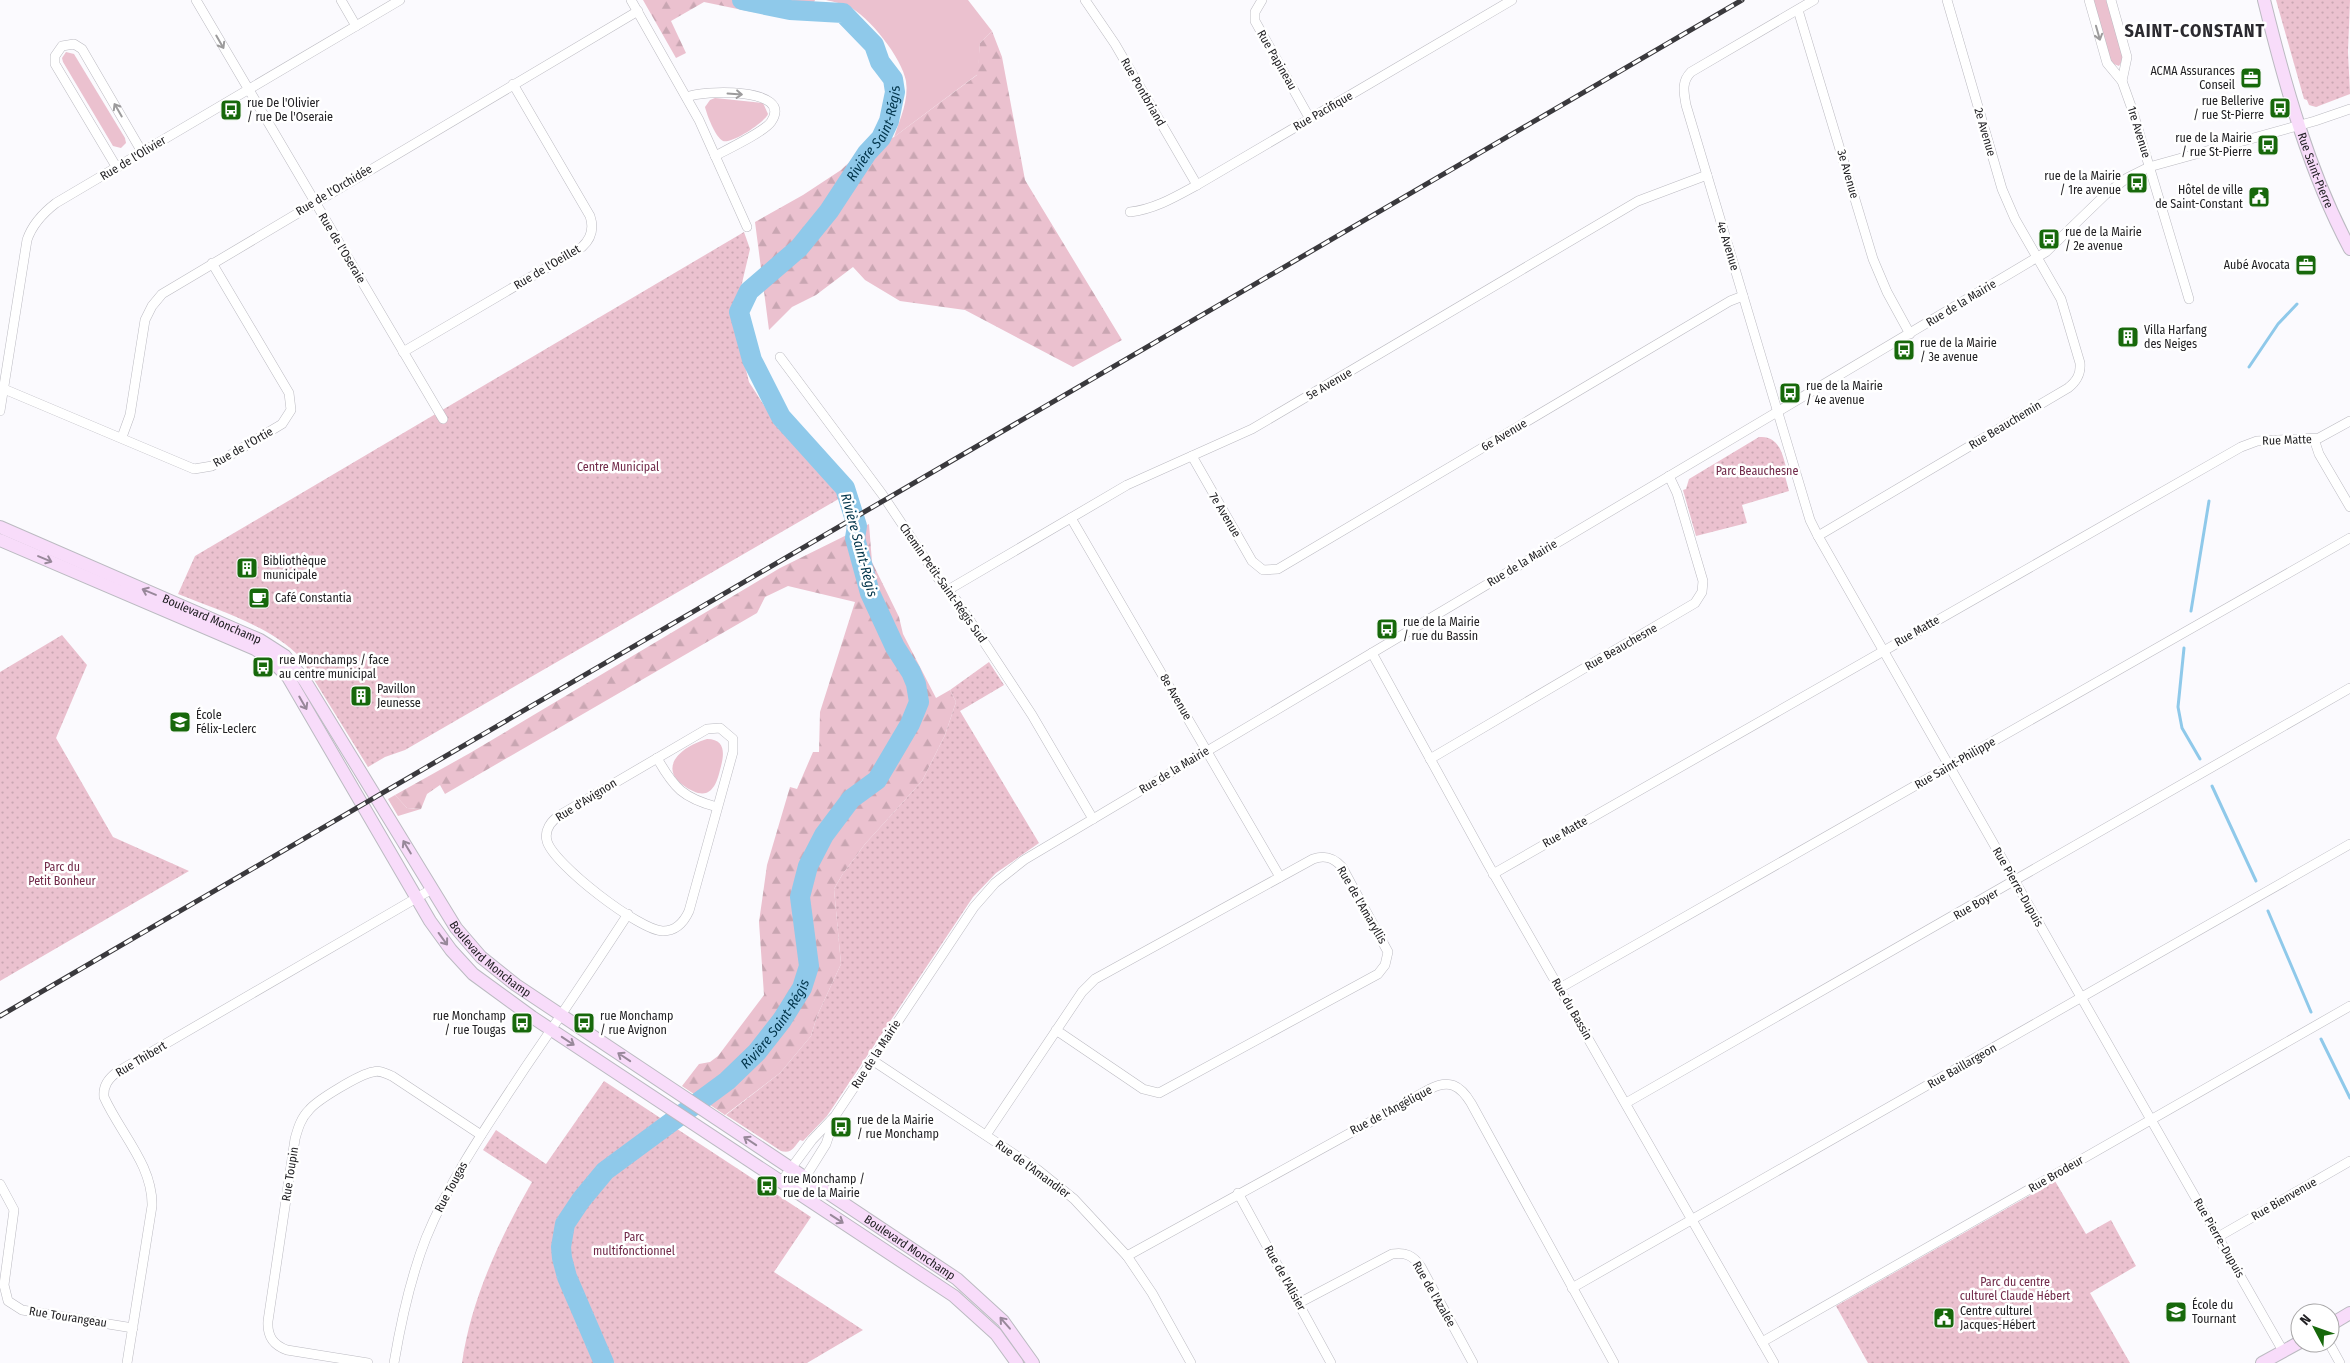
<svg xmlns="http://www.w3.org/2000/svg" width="2350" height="1363" viewBox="0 0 2350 1363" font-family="'Fira Sans Condensed',sans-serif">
	<defs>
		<pattern id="forest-firs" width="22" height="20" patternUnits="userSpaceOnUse" patternTransform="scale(1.25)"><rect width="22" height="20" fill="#ebc1cf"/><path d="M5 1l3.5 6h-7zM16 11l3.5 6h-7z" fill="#c9a6b2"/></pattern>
		<pattern id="park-dots" width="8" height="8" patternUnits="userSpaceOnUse" patternTransform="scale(1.25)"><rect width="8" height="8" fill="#ebc1cf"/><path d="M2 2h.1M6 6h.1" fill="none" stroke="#c9a6b2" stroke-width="1.8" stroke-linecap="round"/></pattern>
	</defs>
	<rect width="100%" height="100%" fill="#fbfafe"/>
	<g fill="#ebc1cf">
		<path d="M 826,0 L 968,0 L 992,31 L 980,43 L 978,74 L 894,137 C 900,119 909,100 906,81 C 902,58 869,16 848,6 C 842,3 833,2 826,0 Z"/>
		<polygon points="2093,0 2107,0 2124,58 2119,66 2111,63"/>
		<polygon points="66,52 74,54 125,138 126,143 121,148 113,146 63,62 62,58"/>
		<path d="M 715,98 L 763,103 L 768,114 C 765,122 732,144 723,141 C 715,137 707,115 705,107 L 710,100 Z"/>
		<path d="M 707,739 C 727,739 724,756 720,770 C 717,783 711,800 693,791 C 654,772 677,748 707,739 Z"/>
		<polygon points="395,795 407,808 421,809 398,816 388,799"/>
	</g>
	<g fill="url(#forest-firs)">
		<polygon points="643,0 815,0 808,16 752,12 704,2 671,21 686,53 676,58"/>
		<polygon points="992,31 1002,57 1025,180 1122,340 1073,367 965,310 900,301 865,280 853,267 816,295 792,307 769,330 755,222 803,195 841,170 858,154 894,137 977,75 980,43"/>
		<polygon points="869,524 872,562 899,617 903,634 936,698 950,690 956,702 945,735 922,781 865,844 842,875 834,889 841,964 817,1016 811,1036 780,1073 725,1115 682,1086 699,1064 710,1062 718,1056 764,995 759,922 767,865 790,787 797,789 813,752 819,752 820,712 855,602 788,586 765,597 757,613 445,794 440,785 427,794 421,809 407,808 395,795 470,753 780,568"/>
	</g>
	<g fill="url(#park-dots)">
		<polygon points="2276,0 2350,0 2348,52 2350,94 2316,107 2309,105 2307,100 2304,99"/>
		<path d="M 744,232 L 750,249 L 735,313 L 740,346 L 749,382 L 772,418 L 813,460 L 842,497 L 405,750 L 385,757 L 368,767 L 300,657 C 271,626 217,610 178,594 L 195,556 Z"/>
		<path d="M 1759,437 C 1781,435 1783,458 1788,474 L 1785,476 L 1789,491 L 1742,505 L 1747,523 L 1696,536 L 1683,490 L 1686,489 L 1689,479 Z"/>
		<polygon points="62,635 87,665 56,738 113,837 189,871 0,981 0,672"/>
		<path d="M 989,662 L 1004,685 L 960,711 L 1039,843 L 996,873 L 973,897 L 827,1116 L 803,1141 L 800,1140 C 794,1147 792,1154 781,1151 L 726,1115 L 780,1073 L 811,1036 L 817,1016 L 841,964 L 834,889 L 842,875 L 865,844 L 922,781 L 945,735 L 956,702 L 950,690 Z"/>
		<path d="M 604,1081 L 811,1217 L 774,1272 L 863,1330 L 807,1363 L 462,1363 C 471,1299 500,1238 532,1182 L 483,1150 L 496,1130 L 546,1164 Z"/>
		<polygon points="2055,1181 2086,1234 2111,1220 2136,1266 2090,1293 2130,1363 1868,1363 1836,1306"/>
	</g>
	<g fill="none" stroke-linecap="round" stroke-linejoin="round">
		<g stroke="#8fc9ea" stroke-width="3">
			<polyline points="2249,367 2278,324 2297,304"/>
			<polyline points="2191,611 2209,501"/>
			<polyline points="2184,648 2178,707 2182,728 2200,759"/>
			<polyline points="2212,786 2256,881"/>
			<polyline points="2268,911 2311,1012"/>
			<polyline points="2321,1039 2350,1098"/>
		</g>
		<path stroke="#8fc9ea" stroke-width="20" id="s1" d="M 604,1363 L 567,1277 L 562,1258 L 561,1247 L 565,1224 L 581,1200 L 605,1171 L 727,1081 L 757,1052 L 782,1020 L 802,988 L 809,966 L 800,897 L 808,866 L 824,835 L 851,799 L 877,780 L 910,724 L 919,702 L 916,684 L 911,672 L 895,647 L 870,593 L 855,538 L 857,526 L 845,488 L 781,417 L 752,360 L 739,312 L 749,291 L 799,248 L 829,211 L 867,153 L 881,138 L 889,121 L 895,92 L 893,79 L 880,62 L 874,45 L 843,13 L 790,10 L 742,0"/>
		<g stroke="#bbbac1" stroke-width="10">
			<g id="street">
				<polyline points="196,0 443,419"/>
				<polyline points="341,0 356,26"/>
				<polyline points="631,0 699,120 747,227"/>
				<polyline points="1085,0 1115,44 1197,185"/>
				<polyline points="1262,0 1255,12 1255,21 1310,119"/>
				<path d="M 1814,0 L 1691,72 C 1681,82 1684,93 1686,105 L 1810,520 L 1818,536 L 2283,1351"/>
				<polyline points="2089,0 2107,63 2122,81 2132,109 2189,299"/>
				<polyline points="2111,0 2127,57 2122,81"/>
				<polyline points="1798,10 1873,259 1887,292 1910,334"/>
				<path d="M 687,97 C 702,90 795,87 771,122 C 764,132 728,149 715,156"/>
				<polyline points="117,168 55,64 55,56 62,46 74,44 82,49 142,152"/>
				<path d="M 1130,212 C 1155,209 1175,197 1197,185 L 1512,0"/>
				<path d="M 403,352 L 582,247 C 592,238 594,228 590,216 L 513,84"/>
				<polyline points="780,357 882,494 938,578 957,601 1032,715 1093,819"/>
				<polyline points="4,389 194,469 212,466 282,424 291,410 289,393 212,263"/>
				<path d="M 0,411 L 27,240 C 32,225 43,213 56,203 L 400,0"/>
				<polyline points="122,437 130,415 145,320 152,306 162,294 638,11"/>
				<polyline points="2314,439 2319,454 2350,507"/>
				<polyline points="1192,456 1252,561 1263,570 1278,569 1730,301 1743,296"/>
				<polyline points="1071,518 1280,877"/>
				<path d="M 1818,536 L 2068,388 C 2077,381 2081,374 2080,363 L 2061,299 L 2015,219 L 2002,189 L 1947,0"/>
				<polyline points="948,590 1127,485 1252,429 1638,201 1707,175"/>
				<polyline points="1372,653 1488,864 1774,1363"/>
				<path d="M 720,728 L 733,739 L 733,752 L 689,911 C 684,922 676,931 663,931 C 640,931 553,864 547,841 C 544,830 551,821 560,815 L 707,729 Z"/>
				<path d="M 657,758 C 674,788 683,798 717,807"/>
				<polyline points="1430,759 1695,603 1702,592 1703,581 1677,493 1669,476"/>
				<polyline points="1493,874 2241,447 2257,441 2319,438 2350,421"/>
				<polyline points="1560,988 2350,538"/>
				<polyline points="872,1060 1038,1170 1074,1199 1127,1256 1152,1293 1191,1363"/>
				<polyline points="1626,1103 2350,688"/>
				<path d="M 986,1135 L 1082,992 L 1095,979 L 1313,859 C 1324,855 1333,857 1342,867 L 1388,952 L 1385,965 L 1378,974 L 1159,1093 L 1143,1089 L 1056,1030"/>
				<polyline points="781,1182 812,1140 835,1116 974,907 995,883 1024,860 2046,252 2106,194 2127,178 2149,167 2315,121 2350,109"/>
				<polyline points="0,1184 14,1210 4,1285 8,1301 22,1310 133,1328"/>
				<polyline points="796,1192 826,1144 835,1117"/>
				<polyline points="1238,1193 1331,1363"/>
				<polyline points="2218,1237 2350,1161"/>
				<path d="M 1127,1256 L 1430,1089 C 1449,1079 1460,1085 1471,1103 L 1614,1363"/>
				<polyline points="1572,1288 2350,844"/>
				<path d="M 1299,1303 L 1392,1254 C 1405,1252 1413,1255 1421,1267 L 1473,1363"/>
				<polyline points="1762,1342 2350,1006"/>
				<polyline points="2329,1343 2340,1363"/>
				<path d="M 127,1363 L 152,1206 C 153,1165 120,1133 104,1097 C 103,1086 108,1079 117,1072 L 432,889"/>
				<path d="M 368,1363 L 287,1350 C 273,1345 267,1336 268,1321 L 295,1139 C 298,1128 301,1118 309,1110 C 317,1100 360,1074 373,1072 C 380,1070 385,1073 392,1076 L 481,1135"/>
				<path d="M 394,1363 C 401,1321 410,1279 426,1238 C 451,1177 489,1123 525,1068 C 560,1017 594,966 628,914"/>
			</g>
		</g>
		<g stroke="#bbbac1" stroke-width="14">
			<g id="secondary">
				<path id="s2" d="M 2264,0 C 2285,85 2309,172 2350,249"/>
				<path id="s3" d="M 0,527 L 260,640 L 285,656 L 305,681 L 456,928 L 481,957 L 516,985 L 957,1279 L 1003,1321 L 1033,1363"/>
				<polyline points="0,540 255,649 270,659 288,677 430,921 451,950 473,974 532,1017 954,1296 996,1334 1017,1363"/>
				<polyline points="2330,1325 2350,1313"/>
				<polyline points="2262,1363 2300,1342"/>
			</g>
		</g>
		<use href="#street" stroke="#fff" stroke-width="9"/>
		<use href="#secondary" stroke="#f8dcfa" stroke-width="12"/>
		<g stroke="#3a393d" stroke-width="5">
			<polyline id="rail" points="0,1016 1742,0"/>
		</g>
		<use href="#rail" stroke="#fff" stroke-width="3" stroke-dasharray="9" stroke-linecap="butt"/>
	</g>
	<defs><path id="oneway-shaft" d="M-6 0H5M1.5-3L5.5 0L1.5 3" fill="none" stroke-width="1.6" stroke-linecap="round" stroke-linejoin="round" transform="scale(1.25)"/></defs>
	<g stroke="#9c9b9c">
		<use href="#oneway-shaft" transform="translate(2098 33) rotate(74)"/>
		<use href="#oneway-shaft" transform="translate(220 42) rotate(60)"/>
		<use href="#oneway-shaft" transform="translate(735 94) rotate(4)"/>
		<use href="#oneway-shaft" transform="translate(118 110) rotate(-120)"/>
	</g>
	<g stroke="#98889a">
		<use href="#oneway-shaft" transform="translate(45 559) rotate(23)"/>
		<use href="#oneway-shaft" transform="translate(149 592) rotate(-157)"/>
		<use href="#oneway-shaft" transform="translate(303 703) rotate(60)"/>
		<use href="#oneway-shaft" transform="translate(407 847) rotate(-121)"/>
		<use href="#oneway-shaft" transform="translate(443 939) rotate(54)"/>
		<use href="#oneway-shaft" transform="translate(568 1041) rotate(34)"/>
		<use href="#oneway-shaft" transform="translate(624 1057) rotate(-146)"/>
		<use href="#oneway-shaft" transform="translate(750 1141) rotate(-146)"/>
		<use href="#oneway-shaft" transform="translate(837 1219) rotate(33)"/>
		<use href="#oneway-shaft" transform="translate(1005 1323) rotate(-131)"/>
	</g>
	<defs>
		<g id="office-square" transform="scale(1.125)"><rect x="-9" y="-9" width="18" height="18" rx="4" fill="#17680b" stroke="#fff"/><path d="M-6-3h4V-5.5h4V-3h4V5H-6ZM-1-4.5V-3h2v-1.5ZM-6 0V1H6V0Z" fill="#fff"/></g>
		<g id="bus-square" transform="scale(1.125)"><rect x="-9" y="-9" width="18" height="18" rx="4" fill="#17680b" stroke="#fff"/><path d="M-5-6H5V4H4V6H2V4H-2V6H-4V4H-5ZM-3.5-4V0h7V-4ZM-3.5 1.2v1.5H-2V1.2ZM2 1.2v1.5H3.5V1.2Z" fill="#fff"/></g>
		<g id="civic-square" transform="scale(1.125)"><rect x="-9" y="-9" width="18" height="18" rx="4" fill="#17680b" stroke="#fff"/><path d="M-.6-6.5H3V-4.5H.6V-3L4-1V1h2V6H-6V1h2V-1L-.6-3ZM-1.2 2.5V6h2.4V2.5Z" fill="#fff"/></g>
		<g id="building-square" transform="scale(1.125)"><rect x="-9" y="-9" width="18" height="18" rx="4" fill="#17680b" stroke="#fff"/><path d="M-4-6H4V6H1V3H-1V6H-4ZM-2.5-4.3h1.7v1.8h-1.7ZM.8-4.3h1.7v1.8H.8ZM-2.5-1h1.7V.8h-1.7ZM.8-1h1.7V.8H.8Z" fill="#fff"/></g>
		<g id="cafe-square" transform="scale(1.125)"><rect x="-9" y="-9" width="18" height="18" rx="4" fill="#17680b" stroke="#fff"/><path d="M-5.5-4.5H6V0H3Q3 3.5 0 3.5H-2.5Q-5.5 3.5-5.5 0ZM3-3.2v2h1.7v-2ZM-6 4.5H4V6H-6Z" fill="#fff"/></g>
		<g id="school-square" transform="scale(1.125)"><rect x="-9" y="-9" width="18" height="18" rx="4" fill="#17680b" stroke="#fff"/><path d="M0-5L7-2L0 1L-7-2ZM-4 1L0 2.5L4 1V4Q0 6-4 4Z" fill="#fff"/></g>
	</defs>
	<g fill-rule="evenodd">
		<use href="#office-square" x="2251" y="78"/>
		<use href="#bus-square" x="2280" y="108"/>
		<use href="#bus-square" x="231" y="110"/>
		<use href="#bus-square" x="2268" y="145"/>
		<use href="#bus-square" x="2137" y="183"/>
		<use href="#civic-square" x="2259" y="197"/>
		<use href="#bus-square" x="2049" y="239"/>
		<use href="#office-square" x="2306" y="265"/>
		<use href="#building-square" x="2128" y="337"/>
		<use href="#bus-square" x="1904" y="350"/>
		<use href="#bus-square" x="1790" y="393"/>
		<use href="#building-square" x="247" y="568"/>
		<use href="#cafe-square" x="259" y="598"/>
		<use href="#bus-square" x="1387" y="629"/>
		<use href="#bus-square" x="263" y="667"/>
		<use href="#building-square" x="361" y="696"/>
		<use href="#school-square" x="180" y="722"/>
		<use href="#bus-square" x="522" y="1023"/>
		<use href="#bus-square" x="584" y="1023"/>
		<use href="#bus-square" x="841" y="1127"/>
		<use href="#bus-square" x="767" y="1186"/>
		<use href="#school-square" x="2176" y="1312"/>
		<use href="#civic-square" x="1944" y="1318"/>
	</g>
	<g text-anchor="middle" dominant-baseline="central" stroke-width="5" stroke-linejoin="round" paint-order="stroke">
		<g font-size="12" fill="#222124" stroke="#fff">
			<text transform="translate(1277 60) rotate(60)">Rue Papineau</text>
			<text transform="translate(1143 92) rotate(60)">Rue Pontbriand</text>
			<text transform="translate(1323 111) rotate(-30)">Rue Pacifique</text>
			<text transform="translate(1985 132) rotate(74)">2e Avenue</text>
			<text transform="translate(2139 132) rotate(73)">1re Avenue</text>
			<text transform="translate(133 158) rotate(-31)">Rue de l'Olivier</text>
			<text stroke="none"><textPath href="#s2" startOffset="178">Rue Saint-Pierre</textPath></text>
			<text transform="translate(1848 174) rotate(74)">3e Avenue</text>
			<text transform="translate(334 190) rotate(-31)">Rue de l'Orchidée</text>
			<text transform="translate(1728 246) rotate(73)">4e Avenue</text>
			<text transform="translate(342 248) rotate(59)">Rue de l'Oseraie</text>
			<text transform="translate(547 267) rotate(-31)">Rue de l'Oeillet</text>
			<text transform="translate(1961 303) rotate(-31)">Rue de la Mairie</text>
			<text transform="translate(1329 384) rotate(-30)">5e Avenue</text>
			<text transform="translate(2005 425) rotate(-31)">Rue Beauchemin</text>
			<text transform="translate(1504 435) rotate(-31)">6e Avenue</text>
			<text transform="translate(2287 440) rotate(-2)">Rue Matte</text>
			<text transform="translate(243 447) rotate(-30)">Rue de l'Ortie</text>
			<text transform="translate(1225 515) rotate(59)">7e Avenue</text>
			<text transform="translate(1522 563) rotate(-31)">Rue de la Mairie</text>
			<text transform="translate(943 583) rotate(55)">Chemin Petit-Saint-Régis Sud</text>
			<text stroke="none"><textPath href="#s3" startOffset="231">Boulevard Monchamp</textPath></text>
			<text transform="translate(1917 631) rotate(-30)">Rue Matte</text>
			<text transform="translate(1621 647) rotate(-30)">Rue Beauchesne</text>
			<text transform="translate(1176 697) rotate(60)">8e Avenue</text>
			<text transform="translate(1955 763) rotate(-30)">Rue Saint-Philippe</text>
			<text transform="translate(1174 770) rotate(-31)">Rue de la Mairie</text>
			<text transform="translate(586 800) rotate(-32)">Rue d'Avignon</text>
			<text transform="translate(1565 832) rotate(-30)">Rue Matte</text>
			<text transform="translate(2018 887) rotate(60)">Rue Pierre-Dupuis</text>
			<text transform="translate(1976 904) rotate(-30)">Rue Boyer</text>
			<text transform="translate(1362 905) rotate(60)">Rue de l'Amaryllis</text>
			<text stroke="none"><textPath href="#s3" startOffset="681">Boulevard Monchamp</textPath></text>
			<text transform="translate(1572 1009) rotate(60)">Rue du Bassin</text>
			<text transform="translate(876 1054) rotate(-57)">Rue de la Mairie</text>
			<text transform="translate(141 1059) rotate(-31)">Rue Thibert</text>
			<text transform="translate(1962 1066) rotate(-30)">Rue Baillargeon</text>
			<text transform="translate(1391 1110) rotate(-28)">Rue de l'Angélique</text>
			<text transform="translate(1033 1169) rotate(36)">Rue de l'Amandier</text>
			<text transform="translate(290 1174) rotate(-81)">Rue Toupin</text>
			<text transform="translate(2056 1174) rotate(-30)">Rue Brodeur</text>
			<text transform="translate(451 1187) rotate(-62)">Rue Tougas</text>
			<text transform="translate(2284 1199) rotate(-30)">Rue Bienvenue</text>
			<text transform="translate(2219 1238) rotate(60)">Rue Pierre-Dupuis</text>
			<text stroke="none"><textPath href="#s3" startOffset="1191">Boulevard Monchamp</textPath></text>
			<text transform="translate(1285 1278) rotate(61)">Rue de l'Alisier</text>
			<text transform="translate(1434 1294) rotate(60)">Rue de l'Azalée</text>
			<text transform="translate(68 1317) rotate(9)">Rue Tourangeau</text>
		</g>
		<g font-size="12" fill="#222124" stroke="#fff" text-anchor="start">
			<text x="2235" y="71" text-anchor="end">ACMA Assurances<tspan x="2235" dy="14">Conseil</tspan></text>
			<text x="2264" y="101" text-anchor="end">rue Bellerive<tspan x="2264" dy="14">/ rue St-Pierre</tspan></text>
			<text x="247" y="103">rue De l'Olivier<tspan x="247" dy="14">/ rue De l'Oseraie</tspan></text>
			<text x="2252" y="138" text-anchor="end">rue de la Mairie<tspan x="2252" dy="14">/ rue St-Pierre</tspan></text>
			<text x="2121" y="176" text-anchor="end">rue de la Mairie<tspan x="2121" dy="14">/ 1re avenue</tspan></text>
			<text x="2243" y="190" text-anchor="end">Hôtel de ville<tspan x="2243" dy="14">de Saint-Constant</tspan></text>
			<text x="2065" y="232">rue de la Mairie<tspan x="2065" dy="14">/ 2e avenue</tspan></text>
			<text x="2290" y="265" text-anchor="end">Aubé Avocata</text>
			<text x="2144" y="330">Villa Harfang<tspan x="2144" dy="14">des Neiges</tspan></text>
			<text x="1920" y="343">rue de la Mairie<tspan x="1920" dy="14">/ 3e avenue</tspan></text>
			<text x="1806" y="386">rue de la Mairie<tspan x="1806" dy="14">/ 4e avenue</tspan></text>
			<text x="263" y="561">Bibliothèque<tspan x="263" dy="14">municipale</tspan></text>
			<text x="275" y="598">Café Constantia</text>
			<text x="1403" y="622">rue de la Mairie<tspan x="1403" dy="14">/ rue du Bassin</tspan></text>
			<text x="279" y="660">rue Monchamps / face<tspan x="279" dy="14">au centre municipal</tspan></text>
			<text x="377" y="689">Pavillon<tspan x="377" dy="14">Jeunesse</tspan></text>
			<text x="196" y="715">École<tspan x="196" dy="14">Félix-Leclerc</tspan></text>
			<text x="506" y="1016" text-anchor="end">rue Monchamp<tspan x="506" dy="14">/ rue Tougas</tspan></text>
			<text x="600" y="1016">rue Monchamp<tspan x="600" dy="14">/ rue Avignon</tspan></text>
			<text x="857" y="1120">rue de la Mairie<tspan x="857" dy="14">/ rue Monchamp</tspan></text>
			<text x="783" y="1179">rue Monchamp /<tspan x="783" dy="14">rue de la Mairie</tspan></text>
			<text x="2192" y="1305">École du<tspan x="2192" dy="14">Tournant</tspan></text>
			<text x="1960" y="1311">Centre culturel<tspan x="1960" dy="14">Jacques-Hébert</tspan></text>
		</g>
		<g font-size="12" fill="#712a49" stroke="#fff">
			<text x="618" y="467">Centre Municipal</text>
			<text x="1757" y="471">Parc Beauchesne</text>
			<text x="62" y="867">Parc du<tspan x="62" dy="14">Petit Bonheur</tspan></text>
			<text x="634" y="1237">Parc<tspan x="634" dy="14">multifonctionnel</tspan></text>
			<text x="2015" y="1282">Parc du centre<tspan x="2015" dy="14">culturel Claude Hébert</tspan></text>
		</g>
		<g font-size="14" font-style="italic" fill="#00344a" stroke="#fff">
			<text stroke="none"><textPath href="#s1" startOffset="1478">Rivière Saint-Régis</textPath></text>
			<text transform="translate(859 545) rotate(75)">Rivière Saint-Régis</text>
			<text stroke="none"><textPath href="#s1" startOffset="441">Rivière Saint-Régis</textPath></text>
		</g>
		<g font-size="18" font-weight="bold" letter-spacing="1" fill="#2b2a2f" stroke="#fff">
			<text x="2195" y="31">SAINT-CONSTANT</text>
		</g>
	</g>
	<g transform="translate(2315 1328) rotate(311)"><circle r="24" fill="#ffffff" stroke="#a7a6a7"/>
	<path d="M0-4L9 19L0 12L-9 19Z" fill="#17680b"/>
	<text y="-8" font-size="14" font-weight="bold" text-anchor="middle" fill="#222124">N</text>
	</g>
</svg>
